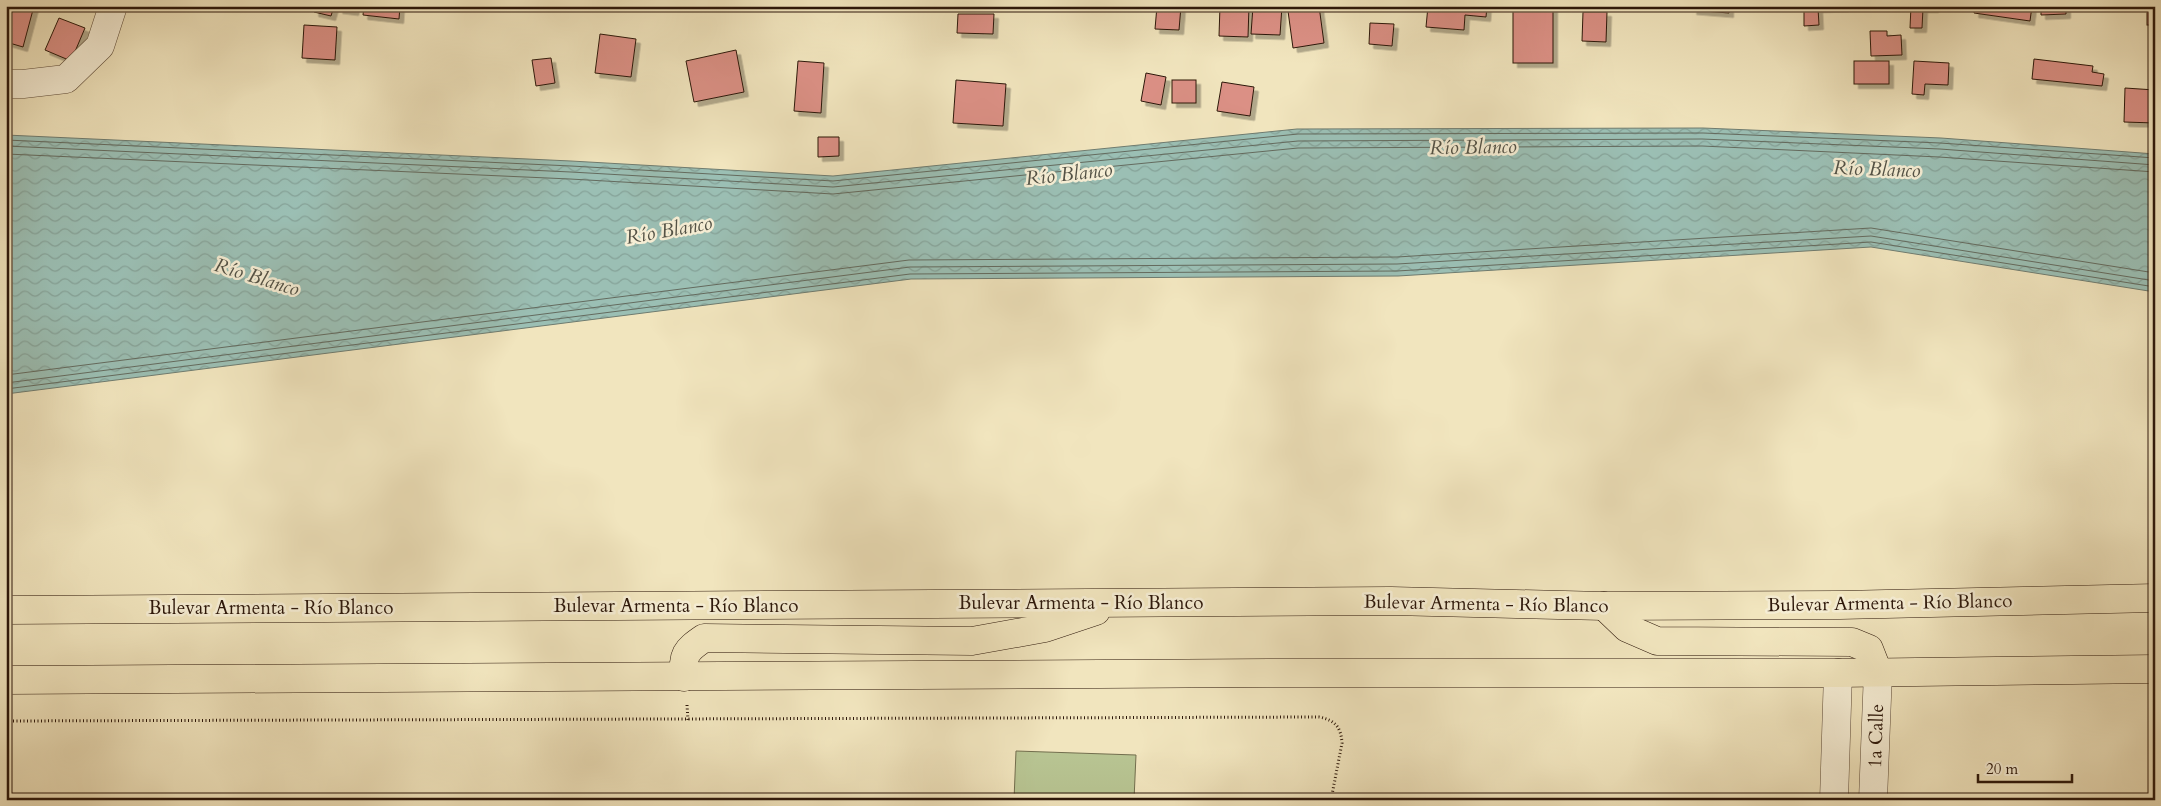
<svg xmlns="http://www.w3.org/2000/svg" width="2161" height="806" viewBox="0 0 2161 806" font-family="Cardo,serif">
	<defs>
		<pattern id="water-waves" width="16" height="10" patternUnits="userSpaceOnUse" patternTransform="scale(1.25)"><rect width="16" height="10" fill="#9bbfb4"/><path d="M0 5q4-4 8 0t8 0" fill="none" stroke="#86a399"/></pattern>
		<filter id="shadow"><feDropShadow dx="4.5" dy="4.5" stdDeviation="0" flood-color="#0004"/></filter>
	</defs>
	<rect width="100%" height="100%" fill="#f1e5be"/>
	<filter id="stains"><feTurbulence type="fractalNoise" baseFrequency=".004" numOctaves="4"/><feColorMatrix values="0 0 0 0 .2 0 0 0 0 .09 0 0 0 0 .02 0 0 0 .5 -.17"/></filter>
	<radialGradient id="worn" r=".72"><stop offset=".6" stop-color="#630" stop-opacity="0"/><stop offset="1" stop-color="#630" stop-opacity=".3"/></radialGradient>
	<polygon fill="#b8c593" stroke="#726e4e" points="1016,751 1136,755 1134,800 1014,800"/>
	<polygon fill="url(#water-waves)" stroke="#6f7c70" points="1703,128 1941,138 2155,154 2155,292 1871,247 1398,276 911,279 6,394 6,135 571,161 833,176 1297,129"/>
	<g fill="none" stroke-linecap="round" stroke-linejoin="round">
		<g stroke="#646b5f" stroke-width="1">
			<polyline points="6,140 571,166 833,181 1298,134 1703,133 1940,143 2155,158"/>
			<polyline points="6,146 571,172 833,187 1298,141 1702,139 1940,149 2155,165"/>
			<polyline points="6,154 570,179 833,194 1298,148 1702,146 1939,157 2155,172"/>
			<polyline points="6,375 909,260 1397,257 1871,228 2155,273"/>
			<polyline points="6,383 910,267 1397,264 1871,236 2155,281"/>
			<polyline points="6,389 910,274 1397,271 1871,242 2155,287"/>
		</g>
	</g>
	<g fill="#db9085" stroke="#2c170a" filter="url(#shadow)">
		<polygon points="8,6 34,6 23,47 6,42 6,14"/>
		<polygon points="315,6 334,6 331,16 314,12"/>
		<polygon points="339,6 355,6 354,11 338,9"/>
		<polygon points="364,6 400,6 399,19 363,15"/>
		<polygon points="1157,6 1181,6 1179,30 1155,29"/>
		<polygon points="1220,6 1249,6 1248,37 1219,36"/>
		<polygon points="1253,6 1282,6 1280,35 1251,34"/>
		<polygon points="1319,6 1324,43 1293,48 1288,11"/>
		<polygon points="1428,6 1487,6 1486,17 1465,15 1464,30 1426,27"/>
		<rect x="1513" y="6" width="40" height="57"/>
		<polygon points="1693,6 1729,6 1729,13 1692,10"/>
		<polygon points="1804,6 1844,6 1844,7 1818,8 1819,25 1804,26"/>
		<polygon points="1911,6 1934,6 1934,8 1923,8 1922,28 1910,28"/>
		<polygon points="1975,6 2032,6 2030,21 1974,13"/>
		<polygon points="2041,6 2066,6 2066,14 2041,15"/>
		<rect x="2147" y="6" width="8" height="19"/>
		<polygon points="1583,12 1607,12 1606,42 1582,41"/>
		<polygon points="958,14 994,14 993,34 957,33"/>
		<polygon points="59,18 85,28 71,61 45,50"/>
		<polygon points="1370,23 1394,24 1392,46 1369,44"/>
		<polygon points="304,25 337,27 335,60 302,58"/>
		<polygon points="1870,31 1887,31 1887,36 1901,35 1902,55 1871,56"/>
		<polygon points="600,34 636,39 631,77 595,73"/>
		<polygon points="736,50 744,92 694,102 686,61"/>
		<polygon points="551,58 555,83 536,86 532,60"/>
		<polygon points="2034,59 2093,66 2092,72 2104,74 2102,86 2032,79"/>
		<polygon points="798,61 824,63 821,113 794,111"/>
		<rect x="1854" y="61" width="35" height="23"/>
		<polygon points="1914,61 1949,63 1948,85 1925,84 1924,95 1912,94"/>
		<polygon points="1146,73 1166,77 1161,105 1141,101"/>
		<polygon points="956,80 1006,84 1003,126 953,123"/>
		<rect x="1172" y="80" width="24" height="23"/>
		<polygon points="1222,82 1254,87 1250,116 1217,111"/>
		<polygon points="2125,88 2155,90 2155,123 2124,122"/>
		<polygon points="818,137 839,137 839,156 818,157"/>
	</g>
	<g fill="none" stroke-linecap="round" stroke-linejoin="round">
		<g stroke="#5d4a37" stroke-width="29">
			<g id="minor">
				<polyline points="6,84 23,84 66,79 100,46 113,6"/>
				<polyline points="1834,800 1838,673"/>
				<polyline points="1873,800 1878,672"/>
			</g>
		</g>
		<g stroke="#2c170a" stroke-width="29">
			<g id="major">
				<polyline points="1604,606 1627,628 1657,641 1852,642 1869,649 1878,672"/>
				<polyline points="6,610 1391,601 1604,606 1840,605 2155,598"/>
				<path d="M 684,677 C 683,654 685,651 704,638 L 972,641 L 1045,628 L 1096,611"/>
				<polyline points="6,680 1270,673 1838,673 2155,669"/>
			</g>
		</g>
		<g stroke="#2c170a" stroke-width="3" stroke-dasharray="1 2.5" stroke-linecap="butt">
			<polyline points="687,705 688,720"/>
			<path d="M 6,721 L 1319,717 C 1335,720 1341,727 1342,743 L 1331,800"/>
		</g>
		<use href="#minor" stroke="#f6eed5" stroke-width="28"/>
		<use href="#major" stroke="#f1e5be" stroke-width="28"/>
	</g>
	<g text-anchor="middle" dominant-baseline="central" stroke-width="5" stroke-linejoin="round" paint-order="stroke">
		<g font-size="19" fill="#2c170a" stroke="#f6eed5">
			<text x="1081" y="603">Bulevar Armenta - Río Blanco</text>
			<text transform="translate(1890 603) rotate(-1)">Bulevar Armenta - Río Blanco</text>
			<text transform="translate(1486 604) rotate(1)">Bulevar Armenta - Río Blanco</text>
			<text x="676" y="606">Bulevar Armenta - Río Blanco</text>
			<text x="271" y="608">Bulevar Armenta - Río Blanco</text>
			<text transform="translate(1876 736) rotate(-88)">1a Calle</text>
		</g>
		<g font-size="20" font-style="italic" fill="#535246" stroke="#f6eed5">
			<text transform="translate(1473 147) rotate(-1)">Río Blanco</text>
			<text transform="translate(1877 169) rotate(2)">Río Blanco</text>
			<text transform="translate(1069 174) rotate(-6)">Río Blanco</text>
			<text transform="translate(669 230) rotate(-10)">Río Blanco</text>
			<text transform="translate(257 277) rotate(17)">Río Blanco</text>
		</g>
	</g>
	<rect width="2161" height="806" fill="none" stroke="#f1e5be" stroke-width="25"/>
	<rect x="8" y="8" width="2146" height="791" fill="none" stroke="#2c170a" stroke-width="2.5"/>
	<rect x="12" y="12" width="2136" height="781" fill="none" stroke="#2c170a"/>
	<path d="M1978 774v8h94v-8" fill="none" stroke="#2c170a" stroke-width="2.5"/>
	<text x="1986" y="774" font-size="15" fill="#2c170a" stroke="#f6eed5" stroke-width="4" paint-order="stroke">20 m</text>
	<rect width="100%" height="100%" filter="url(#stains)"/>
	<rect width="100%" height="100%" fill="url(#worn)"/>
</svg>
